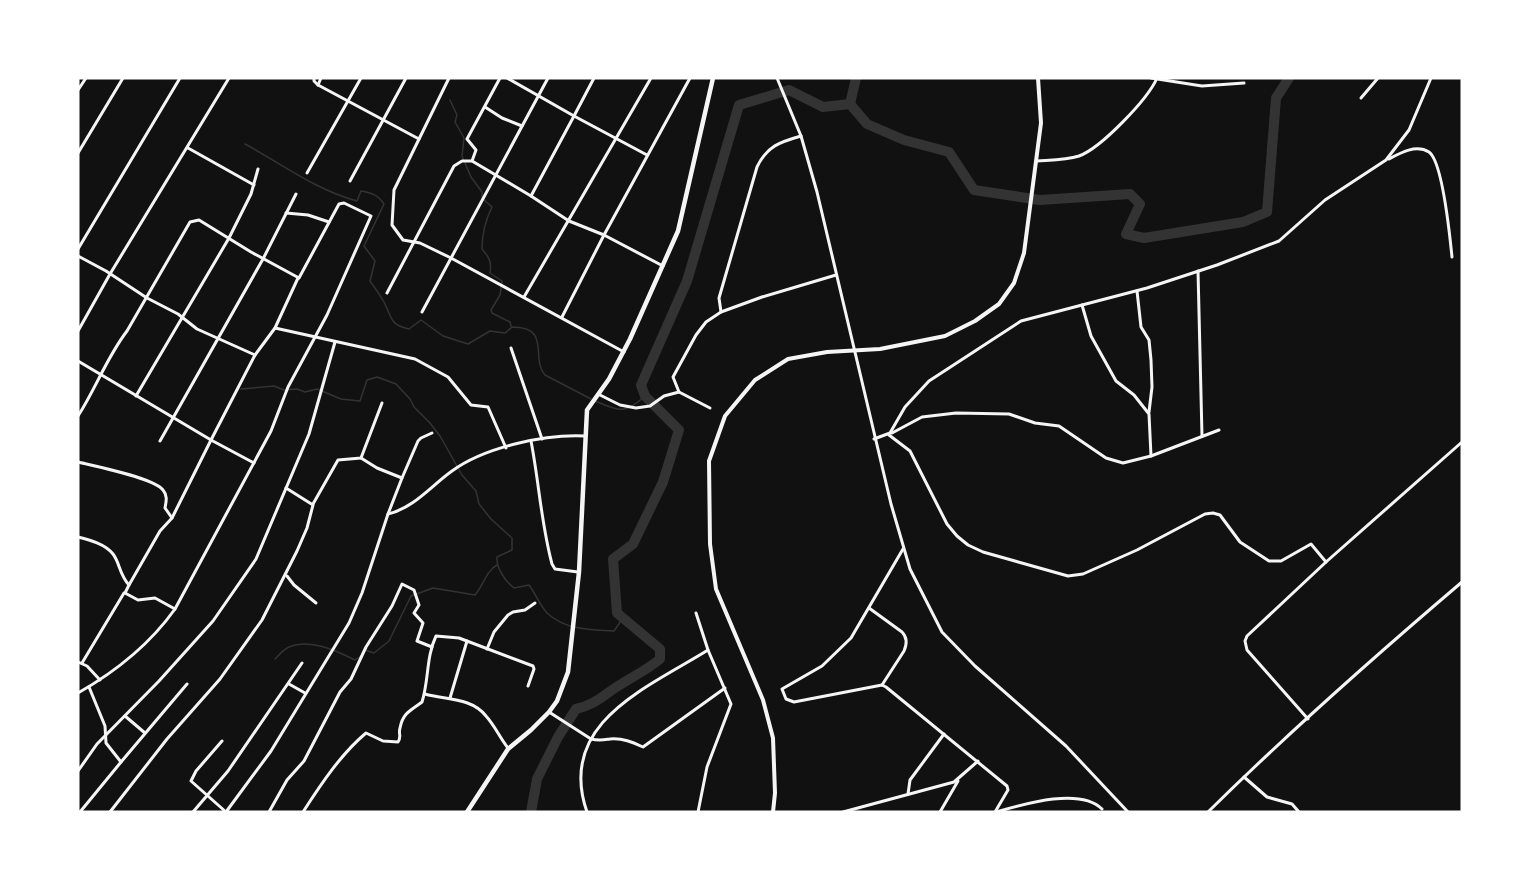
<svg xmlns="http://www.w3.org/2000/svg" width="1540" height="890" viewBox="0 0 1540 890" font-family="Karla,sans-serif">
	<rect width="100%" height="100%" fill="#111"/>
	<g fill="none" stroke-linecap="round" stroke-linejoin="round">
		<g stroke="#333" stroke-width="1.5">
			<path d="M 450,100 L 457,115 L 455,122 L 464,138 L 462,156 L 471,177 L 482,192 L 482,198 L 492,207 C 485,221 482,233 482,249 C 489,257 492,262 490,273 L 502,281 L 500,295 L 491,310 L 492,313 L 510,322 L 511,326"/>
			<path d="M 245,144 C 282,164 316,190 357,201 L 361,191 C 372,193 378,195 384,204 L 364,246 L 375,261 L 370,281 C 375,288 380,295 384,302 C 392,318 390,325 409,329 L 421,320 L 443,336 L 468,344 L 490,331 L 505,333 L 512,327 C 552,327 530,358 545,375 L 591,399"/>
			<path d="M 241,389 L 274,386 L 284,390 L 297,389 L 305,392 L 317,389 L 341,399 L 360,401 L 367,380 L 377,377 L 396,384 L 410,399 L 414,407 L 430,423 L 440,436 L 462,475 L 476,491 L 479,504 L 491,519 L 512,538 L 512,550 L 497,557 C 496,568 505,581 514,588 L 529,585 C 535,593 540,605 547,613 C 565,630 591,630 614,631 L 623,618"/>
			<path d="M 595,401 C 620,411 624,415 645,396"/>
			<path d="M 365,650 L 374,653 L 389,641 L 411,596 L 433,588 L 475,595 C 483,586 486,571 497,565"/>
			<path d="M 275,659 C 279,655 284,649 289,647 C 310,638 337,651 355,660 L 361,656"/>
		</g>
		<g stroke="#333" stroke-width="10">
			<polyline points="850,104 856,78"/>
			<path d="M 531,812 L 537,779 L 558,737 L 576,709 C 598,704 605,693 623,683 C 636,675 648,669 660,659 L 660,649 L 617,613 L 613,559 L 633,544 L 663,482 L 679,430 L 645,396 L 641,385 L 687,281 L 739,105 L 789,90 L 823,107 L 850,104 L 867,124 L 904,140 L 949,152 L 974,190 L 1040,200 L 1130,194 L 1140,204 L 1126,234 L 1144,238 L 1243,222 L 1267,212 L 1276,98 L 1289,78"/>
		</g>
		<g stroke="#f5f5f5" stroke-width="3">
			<polyline points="314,78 314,81 318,85 419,139"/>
			<polyline points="449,78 394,190 392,225 403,240 420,243 451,258 624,352"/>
			<polyline points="500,78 467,139 476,150 472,161 531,196"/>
			<polyline points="507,78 574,116 531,196 569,221 604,235 562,317"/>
			<polyline points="594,78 574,116 647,155"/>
			<polyline points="1151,78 1202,86 1244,83"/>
			<polyline points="318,85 321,78"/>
			<polyline points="78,90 86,78"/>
			<polyline points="1361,98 1378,78"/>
			<polyline points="485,107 502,118 522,126"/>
			<path d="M 801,136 C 780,142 767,146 757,167 L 719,298 L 721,312 L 762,297 L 836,275"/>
			<polyline points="188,148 254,185"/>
			<polyline points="78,153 123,78"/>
			<path d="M 1389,159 C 1400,153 1416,144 1429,152 C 1443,162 1450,238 1452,257"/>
			<path d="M 1037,161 C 1051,160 1066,160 1079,156 C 1101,148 1148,99 1157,78"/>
			<polyline points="307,173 361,78"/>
			<polyline points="350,181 406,78"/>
			<polyline points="286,213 308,215 329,222"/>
			<polyline points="78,249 180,78"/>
			<polyline points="78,256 106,271 147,298 178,314 197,329 255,355 275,328 298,278"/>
			<polyline points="663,266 604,235 690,78"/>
			<polyline points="1198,271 1202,436"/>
			<polyline points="1137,291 1141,327 1149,340 1151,360 1152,387 1149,412"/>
			<polyline points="387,293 454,166 462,161 471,161"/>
			<polyline points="524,297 651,78"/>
			<polyline points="1082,305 1091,336 1116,381 1134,395 1149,414 1151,456"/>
			<polyline points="422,312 548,78"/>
			<polyline points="275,328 415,359 448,377 471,405 488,407 506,448"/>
			<polyline points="78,331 110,274 229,78"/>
			<polyline points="511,348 542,439"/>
			<polyline points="78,361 211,440 172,518 160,531 129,585"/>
			<polyline points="598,394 620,405 636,408 650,406 664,396 679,392"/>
			<polyline points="136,396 229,238 251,194 258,169"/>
			<polyline points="710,408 679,392 673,377 696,335 706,322 721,312"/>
			<path d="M 78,416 C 96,388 107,357 127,331 L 190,222 L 199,220 L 251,252 L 299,278 L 339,204 L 344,203 L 371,216 L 327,315 L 288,387 L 271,431 L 175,609 C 150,644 115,672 78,693"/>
			<polyline points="892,433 922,417 956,413 1009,414 1035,423 1059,426 1106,458 1123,463 1151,456 1219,430"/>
			<polyline points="889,435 910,451 947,524 957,536 968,545 983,552 1068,576 1083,574 1137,550 1205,514 1213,513 1220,515 1240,542 1269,561 1281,561 1311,544 1326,562"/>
			<polyline points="874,439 890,433 905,407 929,381 1021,321 1147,288 1217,265 1279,241 1325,200 1386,160 1409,130 1431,78"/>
			<polyline points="160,441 263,259 296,194"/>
			<path d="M 531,441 C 539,482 541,523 552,564 L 555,569 L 578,572"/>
			<polyline points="361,458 377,468 402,478 388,514"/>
			<path d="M 78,462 C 95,466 154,478 163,490 C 168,496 166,502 165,508 L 172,518"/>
			<polyline points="254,463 211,440 255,355"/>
			<polyline points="402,478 418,441 421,438 432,433"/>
			<polyline points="313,504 338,460 361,458 382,403"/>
			<path d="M 78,537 C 90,540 105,544 113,554 C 120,563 119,574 129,585 L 125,593 L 138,600 L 155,598 L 175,609"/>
			<polyline points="903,549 851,638 822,666 782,689 786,699 794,702 882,685 886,687 1007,786 1008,790 995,812"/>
			<polyline points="287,576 294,585 316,603"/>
			<path d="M 869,608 L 902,632 C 907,637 907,644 904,651 L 882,685"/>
			<polyline points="487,649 494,632 508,615 513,612 525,610 535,603"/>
			<polyline points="78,662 87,666 100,680"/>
			<polyline points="82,663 124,593"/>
			<polyline points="289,684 305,693"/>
			<path d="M 425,694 C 445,700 471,697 486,716 C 495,726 500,738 508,748"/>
			<polyline points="450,698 467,641"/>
			<path d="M 549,712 L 591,739 C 599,741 603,740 610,739 C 623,738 632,742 643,747 L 725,688"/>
			<polyline points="125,716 145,733"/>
			<polyline points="1308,719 1247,650 1245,641 1247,636 1326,562 1462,442"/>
			<polyline points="222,741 196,771 191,781 226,812"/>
			<polyline points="121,762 187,684"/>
			<polyline points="78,771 97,744 159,681 213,621 256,559 309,434 335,342"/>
			<polyline points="1244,777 1267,797 1292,804 1299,812"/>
			<polyline points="908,794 910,780 944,734"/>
			<polyline points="80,812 121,762 106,743 105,726 89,687"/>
			<polyline points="110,812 167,739 220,679 262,620 297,551 307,528 313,505 286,488"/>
			<polyline points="193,812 228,771 302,663"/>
			<path d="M 226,812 L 271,751 L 349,623 L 362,593 L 388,514 C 414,508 432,485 452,471 C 485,447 545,434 585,436"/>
			<polyline points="269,812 287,780 304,761 340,692 351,679 366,647 392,606 402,584 414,590 419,605 414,613 423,623 417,641 432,647"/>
			<path d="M 303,812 C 321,784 341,754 366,733 L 383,741 L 398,742 C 402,736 398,734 400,728 C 403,712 412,710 422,702 C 429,680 426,657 436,636 L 459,638 L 533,666 L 534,669 L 528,686"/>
			<path d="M 587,812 C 556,723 647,688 708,650 L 696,613"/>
			<polyline points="698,812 707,767 731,704 708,650"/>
			<polyline points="843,812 954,782 978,761"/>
			<polyline points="940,812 958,781"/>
			<path d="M 996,812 C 1024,804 1080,787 1102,809"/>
			<path d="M 1208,812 C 1289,732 1375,656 1462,582"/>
		</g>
		<polyline stroke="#f5f5f5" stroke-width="3" points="777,78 801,136 817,192 891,504 910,569 942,632 975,666 1066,746 1128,812"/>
		<polyline stroke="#f5f5f5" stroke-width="4" points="773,812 775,793 773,738 763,700 716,589 710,544 709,461 725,416 755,380 788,359 827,352 880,349 945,336 975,321 999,304 1014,283 1024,253 1041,123 1038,78"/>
		<polyline stroke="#f5f5f5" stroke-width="4.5" points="467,812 508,749 531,730 549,712 557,701 568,672 579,572 587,410 609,379 630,339 678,231 713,78"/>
	</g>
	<rect width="1540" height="890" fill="none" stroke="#ffffff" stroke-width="159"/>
</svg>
